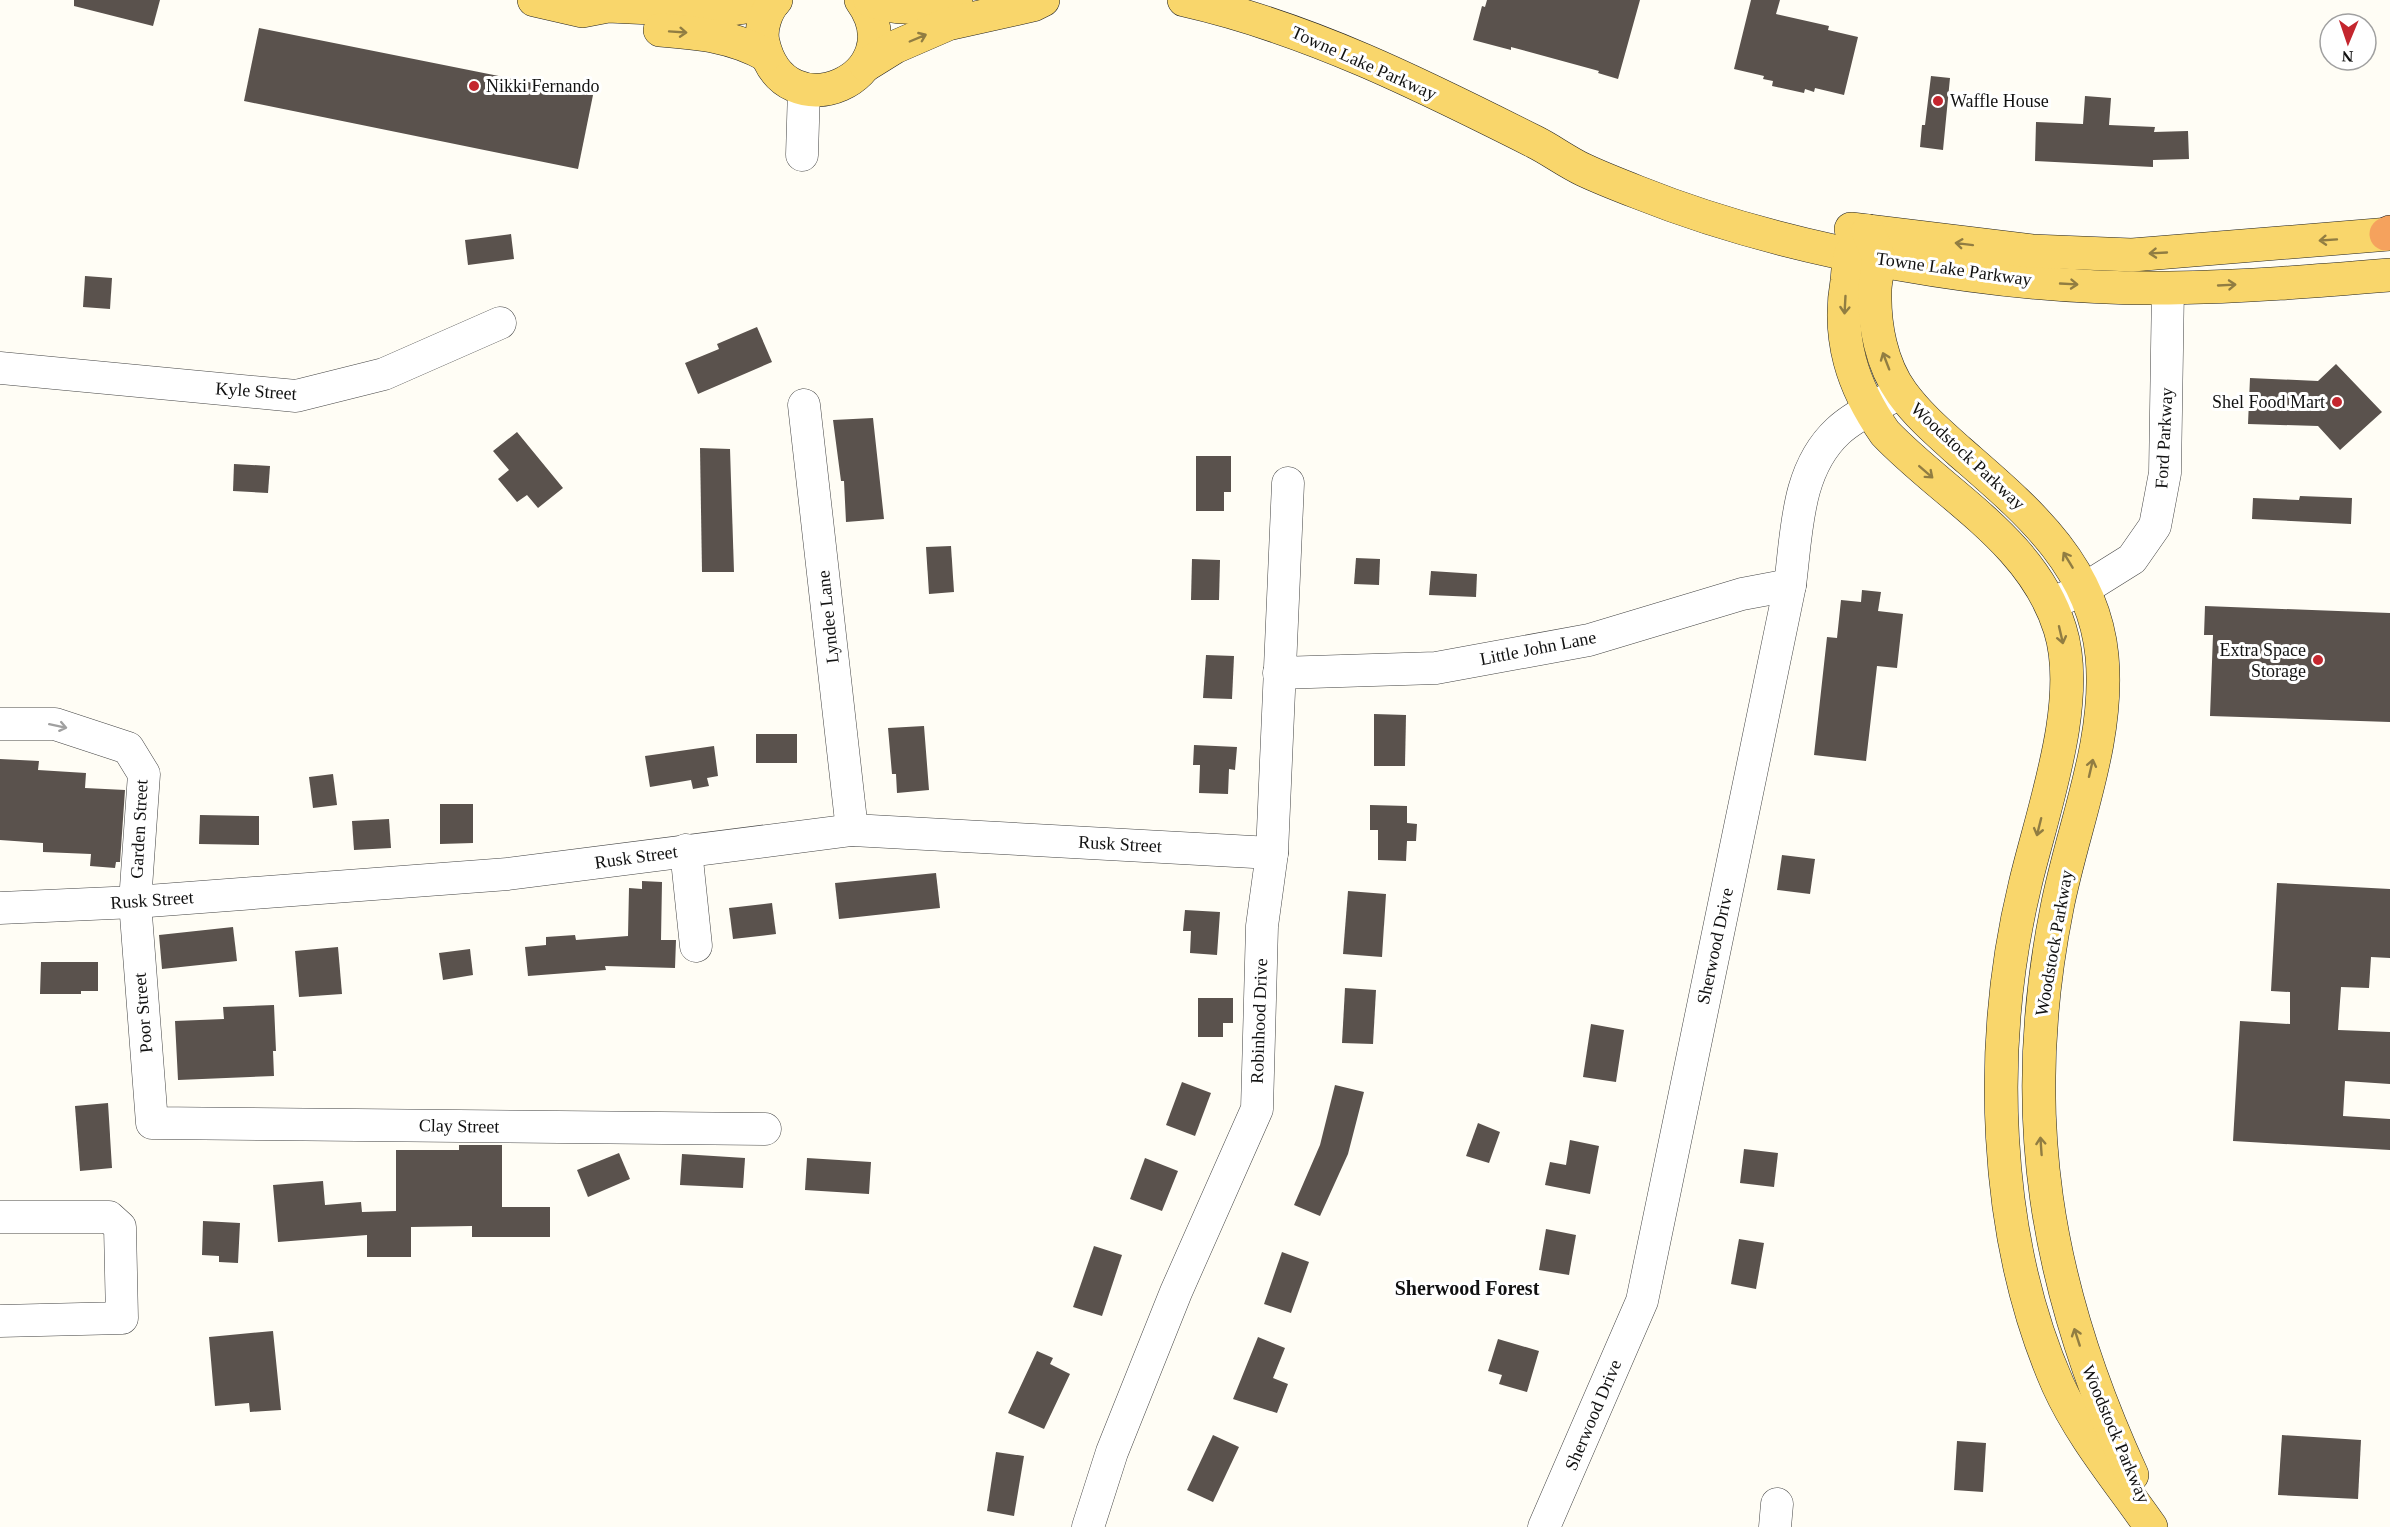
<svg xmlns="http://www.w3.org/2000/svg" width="2390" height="1527" viewBox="0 0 2390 1527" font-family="'Times New Roman',serif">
	<rect width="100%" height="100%" fill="#fffdf5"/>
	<g fill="#5a524d">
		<polygon points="74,0 160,0 153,26 74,6"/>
		<polygon points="1487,0 1640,0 1618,79 1598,73 1599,71 1511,47 1511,50 1473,40 1482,6 1485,7"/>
		<polygon points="1751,0 1780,0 1776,14 1829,26 1828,30 1858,37 1844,95 1815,88 1814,92 1805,89 1804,93 1772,86 1773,81 1763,79 1764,76 1734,69"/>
		<polygon points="259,28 593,95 578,169 244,101"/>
		<polygon points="1931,76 1950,78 1943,150 1920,147 1922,125 1925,125"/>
		<polygon points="2085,96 2111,98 2109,125 2155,127 2154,132 2188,131 2189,159 2153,160 2153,167 2035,161 2036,122 2083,124"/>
		<polygon points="511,234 514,259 468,265 465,240"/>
		<polygon points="85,276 112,278 110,309 83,307"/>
		<polygon points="757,327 772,362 698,394 685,363 719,349 717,344"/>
		<polygon points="2336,364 2382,412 2340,450 2318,426 2248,424 2250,378 2318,381"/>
		<polygon points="873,418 884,519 846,522 844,481 841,481 833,420"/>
		<polygon points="517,432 563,488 538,508 527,495 517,502 498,479 509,470 493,451"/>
		<polygon points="700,448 730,449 734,572 702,572"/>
		<polygon points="1196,456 1231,456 1231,492 1224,492 1224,511 1196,511"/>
		<polygon points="234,464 270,466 268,493 233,491"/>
		<polygon points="2300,496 2352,498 2351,524 2252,519 2253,498 2299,500"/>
		<polygon points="951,546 954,592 929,594 926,547"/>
		<polygon points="1356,558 1380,559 1379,585 1354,584"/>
		<polygon points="1192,559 1220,560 1219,600 1191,600"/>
		<polygon points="1431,571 1477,574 1476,597 1429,595"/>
		<polygon points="1862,590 1881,592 1878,611 1903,614 1897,668 1877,666 1866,761 1814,755 1827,637 1837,638 1841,600 1861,602"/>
		<polygon points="2205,606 2390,613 2390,722 2210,716 2213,635 2204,635"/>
		<polygon points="1206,655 1234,656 1232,699 1203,698"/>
		<polygon points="1374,714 1406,715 1405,766 1374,766"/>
		<polygon points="924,726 929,790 897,793 896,774 892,774 888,728"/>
		<rect x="756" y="734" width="41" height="29"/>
		<polygon points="1194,745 1237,747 1235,770 1229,769 1228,794 1199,793 1200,765 1193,765"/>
		<polygon points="714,746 718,776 707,778 709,786 693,789 691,780 650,787 645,756"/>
		<polygon points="0,759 39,761 38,770 86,773 85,788 125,790 120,862 116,862 115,868 90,866 91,854 43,852 43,843 0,840"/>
		<polygon points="333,774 337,805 313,808 309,777"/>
		<polygon points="440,804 473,804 473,843 440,844"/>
		<polygon points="1370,805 1407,806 1407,823 1417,824 1416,841 1407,841 1406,861 1378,860 1378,830 1370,830"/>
		<polygon points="200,815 259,816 259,845 199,844"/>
		<polygon points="389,819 391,848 354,850 352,821"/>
		<polygon points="1782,855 1815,859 1810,894 1777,890"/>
		<polygon points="936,873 940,908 839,919 835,883"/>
		<polygon points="642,881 662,882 661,940 676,940 675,968 605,966 606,970 528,976 525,947 546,945 546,937 575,935 576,940 628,936 629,888 642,889"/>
		<polygon points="2277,883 2390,889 2390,958 2371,957 2369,988 2341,987 2338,1030 2390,1032 2390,1084 2345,1081 2343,1116 2390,1119 2390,1150 2233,1141 2240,1021 2290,1024 2290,992 2271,991"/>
		<polygon points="1348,891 1386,894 1382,957 1343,954"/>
		<polygon points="772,903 776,934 733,939 729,908"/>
		<polygon points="1185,910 1220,912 1217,955 1190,953 1191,931 1183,931"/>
		<polygon points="233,927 237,961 162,969 159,935"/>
		<polygon points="338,947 342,994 299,997 295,951"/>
		<polygon points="470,949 473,975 443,980 439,953"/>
		<polygon points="41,962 98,962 98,991 81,991 81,994 40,994"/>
		<polygon points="1345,988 1376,990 1373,1044 1342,1043"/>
		<polygon points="1198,998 1233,998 1233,1023 1223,1023 1223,1037 1198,1037"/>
		<polygon points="274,1005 276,1051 273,1051 274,1076 178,1080 175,1021 224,1019 223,1007"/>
		<polygon points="1591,1024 1624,1030 1616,1082 1583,1077"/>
		<polygon points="1182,1082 1211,1093 1195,1136 1166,1125"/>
		<polygon points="1335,1085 1364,1092 1348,1154 1320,1216 1294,1205 1320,1145"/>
		<polygon points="108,1103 112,1168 80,1171 75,1106"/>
		<polygon points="1478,1123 1500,1132 1489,1163 1466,1156"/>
		<polygon points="1570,1140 1599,1146 1590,1194 1545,1185 1550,1162 1566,1165"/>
		<polygon points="459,1145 502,1145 502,1207 550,1207 550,1237 472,1237 472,1226 411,1227 411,1257 367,1257 367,1235 278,1242 273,1185 323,1181 325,1205 361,1202 362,1212 396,1211 396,1150 459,1150"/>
		<polygon points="1744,1149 1778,1153 1774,1187 1740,1183"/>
		<polygon points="619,1153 630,1179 588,1197 577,1170"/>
		<polygon points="682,1154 745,1158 743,1188 680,1185"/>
		<polygon points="807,1158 871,1162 869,1194 805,1190"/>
		<polygon points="1145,1158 1178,1171 1162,1211 1130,1199"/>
		<polygon points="203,1221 240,1223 238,1263 219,1262 219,1256 202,1255"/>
		<polygon points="1546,1229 1576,1235 1569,1275 1539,1270"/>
		<polygon points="1739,1239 1764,1243 1756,1289 1731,1284"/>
		<polygon points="1094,1246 1122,1255 1102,1316 1073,1307"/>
		<polygon points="1282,1252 1309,1262 1291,1313 1264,1304"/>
		<polygon points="273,1331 281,1410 250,1412 249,1403 215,1406 209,1337"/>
		<polygon points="1258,1337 1285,1348 1273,1378 1288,1384 1277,1413 1233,1399"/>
		<polygon points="1498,1339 1539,1351 1527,1392 1499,1384 1502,1375 1488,1371"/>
		<polygon points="1037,1351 1053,1358 1050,1364 1070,1374 1044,1429 1008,1413"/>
		<polygon points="1213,1435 1239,1447 1213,1502 1187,1490"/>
		<polygon points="2282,1435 2361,1440 2358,1499 2278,1495"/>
		<polygon points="1957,1441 1986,1443 1983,1492 1954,1490"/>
		<polygon points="996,1452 1024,1456 1014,1516 987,1511"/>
	</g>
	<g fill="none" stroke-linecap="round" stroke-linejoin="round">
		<g stroke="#444" stroke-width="33">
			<g id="minor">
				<polyline points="802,155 804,89"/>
				<polyline points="0,368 296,396 384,374 500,323"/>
				<polyline points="804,405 852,830"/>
				<polyline points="2051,604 2084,589 2132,559 2155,526 2165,473 2168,288"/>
				<polyline points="1279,673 1436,668 1589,640 1742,594 1790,585"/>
				<polyline points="0,724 55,724 128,748 144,774 135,902 152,1123 765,1129"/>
				<polyline points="686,850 696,946"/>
				<polyline points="0,908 135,902 508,874 852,830 1272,853"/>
				<polyline points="0,1217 109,1217 120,1227 122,1318 0,1321"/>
				<polyline points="1088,1527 1112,1452 1176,1292 1257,1109 1262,926 1272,853 1288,483"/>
				<path d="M 1544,1527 L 1642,1301 L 1790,585 C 1797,532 1796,470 1838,431 C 1855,415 1881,404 1901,392"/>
				<polyline points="1775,1527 1777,1504"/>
			</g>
		</g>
		<g stroke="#222" stroke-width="34">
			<g id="major">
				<polyline points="534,0 582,11 608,6 718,11 773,3"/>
				<path d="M 776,0 C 766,10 760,29 763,42 C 784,136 916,76 861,0"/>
				<path d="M 870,0 C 900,12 926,7 956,0"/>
				<path d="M 1184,0 C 1308,28 1422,85 1535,142 C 1551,150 1567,162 1584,170 C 1601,178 1619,185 1637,192 C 1792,254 2002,290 2169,288 C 2243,287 2317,281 2390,275"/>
				<path d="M 660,30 C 699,33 732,36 766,55"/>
				<polyline points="866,65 895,47 948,24 1033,5 1043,0"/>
				<polyline points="1851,229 2032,251 2132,255 2390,234"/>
				<path d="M 1868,231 C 1863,238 1855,246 1851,253 C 1848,261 1848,272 1847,281 C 1837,338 1852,386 1885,433 C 1945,496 2033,541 2060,629 C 2083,702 2042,812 2025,885 C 1987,1042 1992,1235 2058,1385 C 2081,1436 2119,1481 2151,1527"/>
				<path d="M 1868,231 C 1871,239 1876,248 1878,257 C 1880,267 1875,279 1875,290 C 1874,325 1881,364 1902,393 C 1918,415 1939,433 1959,451 C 2024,508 2093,563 2102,656 C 2110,741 2073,826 2057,908 C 2016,1113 2045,1286 2132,1475"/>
			</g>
		</g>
		<g stroke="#222" stroke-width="34">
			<polyline id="highway" points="2386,234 2390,232"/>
		</g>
		<use href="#minor" stroke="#fff" stroke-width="32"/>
		<use href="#major" stroke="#f9d66b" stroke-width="33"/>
		<use href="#highway" stroke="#f5a25d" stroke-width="33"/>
	</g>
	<defs><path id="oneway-shaft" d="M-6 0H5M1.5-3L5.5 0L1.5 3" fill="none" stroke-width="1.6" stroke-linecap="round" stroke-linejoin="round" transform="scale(1.5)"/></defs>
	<g stroke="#917d42">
		<use href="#oneway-shaft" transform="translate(678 32) rotate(4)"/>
		<use href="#oneway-shaft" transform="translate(918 38) rotate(-23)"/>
		<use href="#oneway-shaft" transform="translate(2328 240) rotate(176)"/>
		<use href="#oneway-shaft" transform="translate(1964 244) rotate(-173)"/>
		<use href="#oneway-shaft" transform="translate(2158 253) rotate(177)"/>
		<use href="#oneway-shaft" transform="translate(2069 284) rotate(3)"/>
		<use href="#oneway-shaft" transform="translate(2227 285) rotate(-3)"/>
		<use href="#oneway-shaft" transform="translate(1845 305) rotate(93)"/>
		<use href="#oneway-shaft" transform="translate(1886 361) rotate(-111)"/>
		<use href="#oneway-shaft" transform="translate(1926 472) rotate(41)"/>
		<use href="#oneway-shaft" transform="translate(2068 560) rotate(-121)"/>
		<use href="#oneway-shaft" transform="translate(2061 635) rotate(77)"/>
		<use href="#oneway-shaft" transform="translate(2091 768) rotate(-77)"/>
		<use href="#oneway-shaft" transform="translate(2039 827) rotate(104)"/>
		<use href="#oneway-shaft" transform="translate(2041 1146) rotate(-94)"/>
		<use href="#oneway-shaft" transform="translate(2077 1337) rotate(-108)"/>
	</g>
	<use stroke="#a0a0a0" href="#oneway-shaft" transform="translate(58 726) rotate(12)"/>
	<g fill="#c4262e" stroke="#fff" stroke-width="2">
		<circle cx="474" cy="86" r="6"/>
		<circle cx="1938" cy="101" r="6"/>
		<circle cx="2337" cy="402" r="6"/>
		<circle cx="2318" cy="660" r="6"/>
	</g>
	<g text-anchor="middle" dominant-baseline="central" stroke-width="6" stroke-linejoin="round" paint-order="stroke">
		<g font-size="18" fill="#111" stroke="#fff">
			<text transform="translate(1364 63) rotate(24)">Towne Lake Parkway</text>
			<text transform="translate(1954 269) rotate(8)">Towne Lake Parkway</text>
			<text transform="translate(256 391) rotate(4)">Kyle Street</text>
			<text transform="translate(2164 438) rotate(-87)">Ford Parkway</text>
			<text transform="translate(1968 456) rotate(43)">Woodstock Parkway</text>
			<text transform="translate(828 617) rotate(-96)">Lyndee Lane</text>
			<text transform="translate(1538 648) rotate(-11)">Little John Lane</text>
			<text transform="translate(139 829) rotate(-87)">Garden Street</text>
			<text transform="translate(1120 844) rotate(3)">Rusk Street</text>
			<text transform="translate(636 857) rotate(-8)">Rusk Street</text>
			<text transform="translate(152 900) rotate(-4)">Rusk Street</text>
			<text transform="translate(2054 943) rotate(-80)">Woodstock Parkway</text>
			<text transform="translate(1715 946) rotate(-78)">Sherwood Drive</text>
			<text transform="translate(143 1013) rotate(-95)">Poor Street</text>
			<text transform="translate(1259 1021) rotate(-88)">Robinhood Drive</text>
			<text transform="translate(459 1126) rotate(1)">Clay Street</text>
			<text transform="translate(1593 1415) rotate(-67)">Sherwood Drive</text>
			<text transform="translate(2116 1434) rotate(67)">Woodstock Parkway</text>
		</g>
		<g font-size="18" fill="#111" stroke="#fff" text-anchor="start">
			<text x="486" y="86">Nikki Fernando</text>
			<text x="1950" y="101">Waffle House</text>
			<text x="2325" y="402" text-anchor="end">Shel Food Mart</text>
			<text x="2306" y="650" text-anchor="end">Extra Space<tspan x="2306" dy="21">Storage</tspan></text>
		</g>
		<g font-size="20" font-weight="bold" fill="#111" stroke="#fff">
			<text x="1467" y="1288">Sherwood Forest</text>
		</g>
	</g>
	<g transform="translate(2348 42) rotate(182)"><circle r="28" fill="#ffffff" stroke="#a0a0a0" stroke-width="1.5"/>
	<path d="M0-4.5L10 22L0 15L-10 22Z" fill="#c4262e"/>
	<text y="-9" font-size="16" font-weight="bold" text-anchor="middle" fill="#111111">N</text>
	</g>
</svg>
